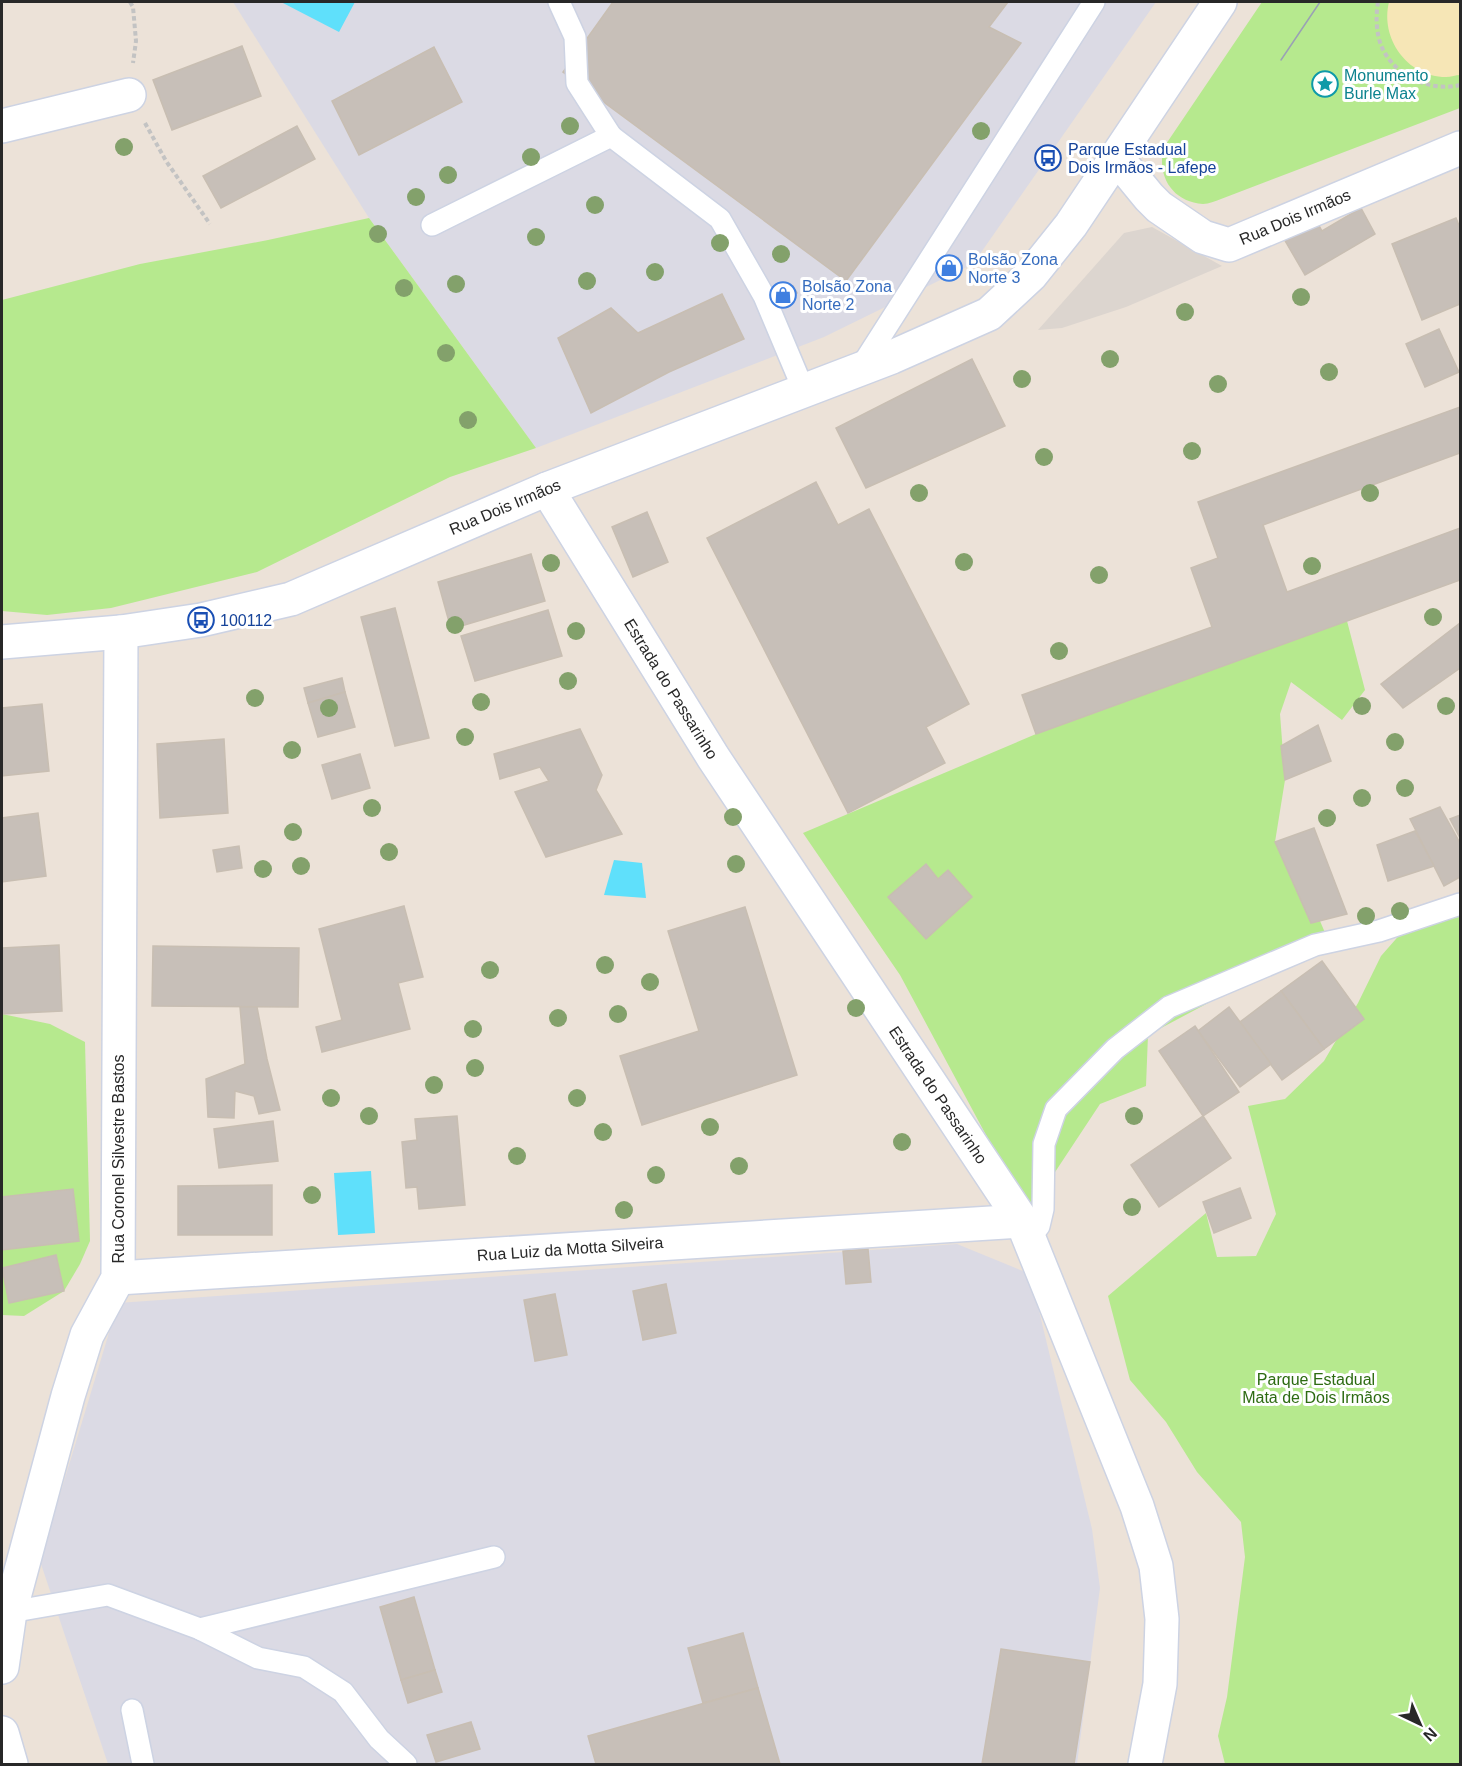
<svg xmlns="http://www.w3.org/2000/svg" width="1462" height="1766" viewBox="0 0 1462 1766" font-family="Arial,sans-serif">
	<rect width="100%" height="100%" fill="#ece2d8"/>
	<g fill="#dbdae4">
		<polygon points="233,2 1156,2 973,264 824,337 536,448 369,218"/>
		<polygon points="957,1244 1030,1274 1092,1529 1100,1588 1077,1764 108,1764 40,1561 118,1303"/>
	</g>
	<g fill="#b6e98e">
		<path d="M 1262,2 L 1460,2 L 1460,108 L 1221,199 C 1215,201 1209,204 1203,204 C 1172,202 1156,175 1164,147 Z"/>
		<polygon points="369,218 536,448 450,477 257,572 111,608 47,615 2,611 2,300 140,264 268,240"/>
		<polygon points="1347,621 1365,690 1342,720 1291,682 1280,714 1285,780 1275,842 1320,921 1332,949 1255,978 1148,1035 1146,1086 1100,1104 1028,1213 900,975 803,833 1036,734"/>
		<polygon points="1460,917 1460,1764 1225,1764 1218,1736 1227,1697 1245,1557 1241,1522 1197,1472 1166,1422 1130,1380 1108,1296 1206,1213 1217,1257 1256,1256 1276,1214 1248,1106 1285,1099 1324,1061 1358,1003 1381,956 1410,923"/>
		<polygon points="2,1014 50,1024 85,1042 90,1241 80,1264 64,1291 24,1316 2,1315"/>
	</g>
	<path fill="#f6e6b6" d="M 1389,2 L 1460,2 L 1460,75 C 1456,75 1451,77 1446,77 C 1407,77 1380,38 1389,2 Z"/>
	<polygon fill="#dcd5cf" points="1152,227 1222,266 1126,307 1062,328 1038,330 1124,233"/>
	<g fill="#5fe0fb">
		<polygon points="281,2 355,2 339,32"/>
		<polygon points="614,860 642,863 646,898 604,895"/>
		<polygon points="371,1171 375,1233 338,1235 334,1173"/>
	</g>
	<g fill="#c7bfb8" stroke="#c8beb2" stroke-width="1.5">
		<polygon points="613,2 1008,2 989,27 1021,43 846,281 563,72"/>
		<polygon points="242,46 261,96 172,130 153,80"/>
		<polygon points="434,47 462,102 359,155 332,101"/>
		<polygon points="297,126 315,159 221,208 203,176"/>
		<polygon points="1361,208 1375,234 1305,275 1280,232 1312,213 1322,231"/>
		<polygon points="1456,218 1460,228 1460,304 1422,320 1392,244"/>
		<polygon points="958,258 962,266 939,277 936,270"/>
		<polygon points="793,286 797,293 774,304 770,297"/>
		<polygon points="722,294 744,339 669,372 591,413 558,338 611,308 638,333"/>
		<polygon points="1439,329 1459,372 1425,387 1406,344"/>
		<polygon points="972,359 1005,426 866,488 836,428"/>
		<polygon points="1460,407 1460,453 1263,525 1287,592 1460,528 1460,580 1036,734 1022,695 1212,627 1191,568 1218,558 1198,502"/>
		<polygon points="816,482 838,525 869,509 969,704 926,727 945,763 848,813 707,538"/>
		<polygon points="647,512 668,562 633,577 612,527"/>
		<polygon points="531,554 545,601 451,629 438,582"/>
		<polygon points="395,608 429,738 395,746 361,617"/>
		<polygon points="548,610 562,656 475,681 461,636"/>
		<polygon points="1460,623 1460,668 1403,708 1381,684"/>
		<polygon points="342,678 345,692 308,703 304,688"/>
		<polygon points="345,692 355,727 318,737 308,703"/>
		<polygon points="42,704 49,771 2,776 2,708"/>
		<polygon points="1318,725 1331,761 1285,780 1281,746"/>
		<polygon points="580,729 602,775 596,790 622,834 546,857 515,792 549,781 540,767 500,779 494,754"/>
		<polygon points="224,739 228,813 160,818 157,744"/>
		<polygon points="360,754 370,788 332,799 322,765"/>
		<polygon points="1440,807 1460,843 1460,877 1444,886 1410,819"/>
		<polygon points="38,813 46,876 2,882 2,818"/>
		<polygon points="1460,815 1460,838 1450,819"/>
		<polygon points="1314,828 1347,914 1311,923 1275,842"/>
		<polygon points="1415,831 1434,866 1388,881 1377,845"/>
		<polygon points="239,846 242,868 217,872 213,850"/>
		<polygon points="926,864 938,879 948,870 972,897 926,939 888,897"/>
		<polygon points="404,906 423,977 398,983 410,1029 322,1052 316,1027 342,1020 319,929"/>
		<polygon points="745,907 797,1075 642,1125 620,1056 699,1031 668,931"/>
		<polygon points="59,945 62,1011 2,1014 2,948"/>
		<polygon points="153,946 299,948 298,1007 152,1006"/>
		<polygon points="1322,961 1364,1019 1324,1049 1281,991"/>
		<polygon points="1281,991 1324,1049 1282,1080 1240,1022"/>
		<polygon points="240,1007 257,1007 267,1059 280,1110 259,1114 254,1096 235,1091 234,1118 208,1117 206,1079 245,1064"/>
		<polygon points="1229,1007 1271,1064 1240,1087 1198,1031"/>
		<polygon points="1195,1026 1239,1092 1203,1116 1159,1051"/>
		<polygon points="457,1116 465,1205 419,1209 417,1187 406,1188 402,1142 417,1140 415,1119"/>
		<polygon points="1203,1116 1231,1158 1159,1207 1131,1165"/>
		<polygon points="273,1121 278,1161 219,1168 214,1129"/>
		<polygon points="272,1185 272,1235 178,1235 178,1186"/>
		<polygon points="1240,1188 1251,1218 1214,1233 1203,1202"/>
		<polygon points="73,1189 79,1241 2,1250 2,1197"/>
		<polygon points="868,1249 871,1282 846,1284 843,1251"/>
		<polygon points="56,1255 64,1291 9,1303 2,1268"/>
		<polygon points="666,1284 676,1333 643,1340 633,1291"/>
		<polygon points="555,1294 567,1355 535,1361 524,1300"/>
		<polygon points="414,1597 435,1670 401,1680 380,1607"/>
		<polygon points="743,1633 758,1688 703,1703 688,1648"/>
		<polygon points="1001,1649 1090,1662 1074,1764 982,1764"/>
		<polygon points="435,1670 442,1692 408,1703 401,1680"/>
		<polygon points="758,1688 780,1764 596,1764 588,1736"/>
		<polygon points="471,1722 480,1749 436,1762 427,1735"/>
	</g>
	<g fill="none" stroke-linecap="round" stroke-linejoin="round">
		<g stroke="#cdd3e3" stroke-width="24">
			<g id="service">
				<polyline points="559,2 575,37 577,83 611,136"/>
				<polyline points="432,225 611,136 720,219 764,296 804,391"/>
				<polyline points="859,370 1094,2"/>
				<polyline points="1029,1239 1039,1226 1043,1209 1044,1144 1056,1109 1115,1049 1169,1007 1315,945 1379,931 1460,904"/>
				<polyline points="10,1612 108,1595 200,1629 258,1658 304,1667 343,1692 379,1739 406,1764"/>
				<polyline points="200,1629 494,1557"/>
				<polyline points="132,1710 143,1764"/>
			</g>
		</g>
		<g stroke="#cdd3e3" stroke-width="36">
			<g id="minor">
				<polyline points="2,126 129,95"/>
				<polyline points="1117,158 1149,197 1159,207 1203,237 1229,245 1460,148"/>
				<polyline points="547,489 713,757 1022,1221 1137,1506 1156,1566 1162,1619 1160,1684 1145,1764"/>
				<polyline points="118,1278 1022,1221"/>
				<polyline points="2,1667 10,1612 68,1396 87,1335 118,1278 121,632"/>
			</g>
		</g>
		<g stroke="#cdd3e3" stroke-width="36">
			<g id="secondary">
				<polyline points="2,642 121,632 201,620 291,599 547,489 892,357 989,314 1031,275 1071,225 1220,2"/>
				<polyline points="2,1733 11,1764"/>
			</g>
		</g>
		<g stroke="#c3c3c3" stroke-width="4" stroke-dasharray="4.5 3" stroke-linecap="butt">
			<polyline points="130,2 133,7 136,41 133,63"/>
			<path d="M 1378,2 C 1376,14 1376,26 1379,39 C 1388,73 1428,93 1460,85"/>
			<polyline points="145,123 166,161 210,224"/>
		</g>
		<use href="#service" stroke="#fff" stroke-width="21"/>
		<use href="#minor" stroke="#fff" stroke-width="33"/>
		<use href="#secondary" stroke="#fff" stroke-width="33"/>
		<polyline stroke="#9aa1b5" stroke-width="1.5" points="1281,60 1320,2"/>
	</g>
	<g fill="#83a16b">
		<circle cx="570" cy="126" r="9"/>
		<circle cx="981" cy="131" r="9"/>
		<circle cx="124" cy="147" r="9"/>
		<circle cx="531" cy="157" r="9"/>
		<circle cx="448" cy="175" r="9"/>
		<circle cx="416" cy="197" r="9"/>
		<circle cx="595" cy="205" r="9"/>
		<circle cx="378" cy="234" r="9"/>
		<circle cx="536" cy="237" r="9"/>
		<circle cx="720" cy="243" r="9"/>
		<circle cx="781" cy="254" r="9"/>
		<circle cx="655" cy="272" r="9"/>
		<circle cx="587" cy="281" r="9"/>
		<circle cx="456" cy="284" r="9"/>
		<circle cx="404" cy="288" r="9"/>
		<circle cx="1301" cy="297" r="9"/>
		<circle cx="1185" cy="312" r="9"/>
		<circle cx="446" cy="353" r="9"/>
		<circle cx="1110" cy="359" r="9"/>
		<circle cx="1329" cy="372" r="9"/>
		<circle cx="1022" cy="379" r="9"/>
		<circle cx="1218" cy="384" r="9"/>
		<circle cx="468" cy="420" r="9"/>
		<circle cx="1192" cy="451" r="9"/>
		<circle cx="1044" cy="457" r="9"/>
		<circle cx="919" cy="493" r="9"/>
		<circle cx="1370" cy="493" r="9"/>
		<circle cx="964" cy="562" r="9"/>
		<circle cx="551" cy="563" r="9"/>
		<circle cx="1312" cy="566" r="9"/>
		<circle cx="1099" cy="575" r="9"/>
		<circle cx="1433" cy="617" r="9"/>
		<circle cx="455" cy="625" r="9"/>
		<circle cx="576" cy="631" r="9"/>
		<circle cx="1059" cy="651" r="9"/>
		<circle cx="568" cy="681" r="9"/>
		<circle cx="255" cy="698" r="9"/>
		<circle cx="481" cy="702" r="9"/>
		<circle cx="1362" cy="706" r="9"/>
		<circle cx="1446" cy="706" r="9"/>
		<circle cx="329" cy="708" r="9"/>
		<circle cx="465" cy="737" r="9"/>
		<circle cx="1395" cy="742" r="9"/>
		<circle cx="292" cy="750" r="9"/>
		<circle cx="1405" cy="788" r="9"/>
		<circle cx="1362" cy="798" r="9"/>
		<circle cx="372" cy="808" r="9"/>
		<circle cx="733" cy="817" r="9"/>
		<circle cx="1327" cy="818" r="9"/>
		<circle cx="293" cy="832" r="9"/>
		<circle cx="389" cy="852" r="9"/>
		<circle cx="736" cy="864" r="9"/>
		<circle cx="301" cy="866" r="9"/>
		<circle cx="263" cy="869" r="9"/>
		<circle cx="1400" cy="911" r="9"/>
		<circle cx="1366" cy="916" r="9"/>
		<circle cx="605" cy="965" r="9"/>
		<circle cx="490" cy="970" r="9"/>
		<circle cx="650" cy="982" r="9"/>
		<circle cx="856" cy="1008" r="9"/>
		<circle cx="618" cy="1014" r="9"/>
		<circle cx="558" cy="1018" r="9"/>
		<circle cx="473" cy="1029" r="9"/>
		<circle cx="475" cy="1068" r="9"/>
		<circle cx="434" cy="1085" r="9"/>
		<circle cx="331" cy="1098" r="9"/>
		<circle cx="577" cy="1098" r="9"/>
		<circle cx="369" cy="1116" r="9"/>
		<circle cx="1134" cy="1116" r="9"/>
		<circle cx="710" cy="1127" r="9"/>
		<circle cx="603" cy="1132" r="9"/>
		<circle cx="902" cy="1142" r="9"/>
		<circle cx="517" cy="1156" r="9"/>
		<circle cx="739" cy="1166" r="9"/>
		<circle cx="656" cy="1175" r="9"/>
		<circle cx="312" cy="1195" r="9"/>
		<circle cx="1132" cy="1207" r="9"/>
		<circle cx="624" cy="1210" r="9"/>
	</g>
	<defs>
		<g id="sight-ring" transform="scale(1.35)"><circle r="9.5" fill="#fff" stroke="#0f9aa8" stroke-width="1.5"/><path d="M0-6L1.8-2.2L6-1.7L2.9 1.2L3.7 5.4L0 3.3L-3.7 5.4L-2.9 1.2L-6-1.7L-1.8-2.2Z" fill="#0f9aa8"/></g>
		<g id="bus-ring" transform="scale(1.35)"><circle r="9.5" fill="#fff" stroke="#1a4fb4" stroke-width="1.5"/><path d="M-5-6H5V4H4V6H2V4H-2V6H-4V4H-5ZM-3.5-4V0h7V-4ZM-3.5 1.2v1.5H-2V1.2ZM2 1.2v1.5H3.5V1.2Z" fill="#1a4fb4"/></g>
		<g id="shop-ring" transform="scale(1.35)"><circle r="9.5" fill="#fff" stroke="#3f7fe0" stroke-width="1.5"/><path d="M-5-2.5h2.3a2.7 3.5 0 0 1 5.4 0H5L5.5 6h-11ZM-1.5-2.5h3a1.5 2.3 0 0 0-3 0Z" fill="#3f7fe0"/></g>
	</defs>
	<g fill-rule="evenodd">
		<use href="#sight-ring" x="1325" y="84"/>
		<use href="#bus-ring" x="1048" y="158"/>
		<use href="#shop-ring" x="949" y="268"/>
		<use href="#shop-ring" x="783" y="295"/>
		<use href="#bus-ring" x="201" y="620"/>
	</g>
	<g text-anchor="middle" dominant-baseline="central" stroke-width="6" stroke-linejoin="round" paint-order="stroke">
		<g font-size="16" fill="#0d838f" stroke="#fff" text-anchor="start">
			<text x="1344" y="75">Monumento<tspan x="1344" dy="18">Burle Max</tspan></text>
		</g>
		<g font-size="16" fill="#164399" stroke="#fff" text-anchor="start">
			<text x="1068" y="149">Parque Estadual<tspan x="1068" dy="18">Dois Irmãos - Lafepe</tspan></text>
			<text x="220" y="620">100112</text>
		</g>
		<g font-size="16" fill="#282828" stroke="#fff">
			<text transform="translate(1295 217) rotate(-23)">Rua Dois Irmãos</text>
			<text transform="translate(505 507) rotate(-23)">Rua Dois Irmãos</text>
			<text transform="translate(671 689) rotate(58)">Estrada do Passarinho</text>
			<text transform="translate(938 1095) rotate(56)">Estrada do Passarinho</text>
			<text transform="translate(118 1159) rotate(-90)">Rua Coronel Silvestre Bastos</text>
			<text transform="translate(570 1249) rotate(-4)">Rua Luiz da Motta Silveira</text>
		</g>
		<g font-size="16" fill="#366cbe" stroke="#fff" text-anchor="start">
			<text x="968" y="259">Bolsão Zona<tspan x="968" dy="18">Norte 3</tspan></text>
			<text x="802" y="286">Bolsão Zona<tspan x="802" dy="18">Norte 2</tspan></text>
		</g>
		<g font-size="16" fill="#2d6b12" stroke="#fff">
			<text x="1316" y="1379">Parque Estadual<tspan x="1316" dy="18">Mata de Dois Irmãos</tspan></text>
		</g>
	</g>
	<rect width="1462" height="1766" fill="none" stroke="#282828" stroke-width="6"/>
	<g transform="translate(1420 1724) rotate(136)" stroke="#ffffff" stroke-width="4.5" paint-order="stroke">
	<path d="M0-4.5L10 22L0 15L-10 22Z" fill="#282828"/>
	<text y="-9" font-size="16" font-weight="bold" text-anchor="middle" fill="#282828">N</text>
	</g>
</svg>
